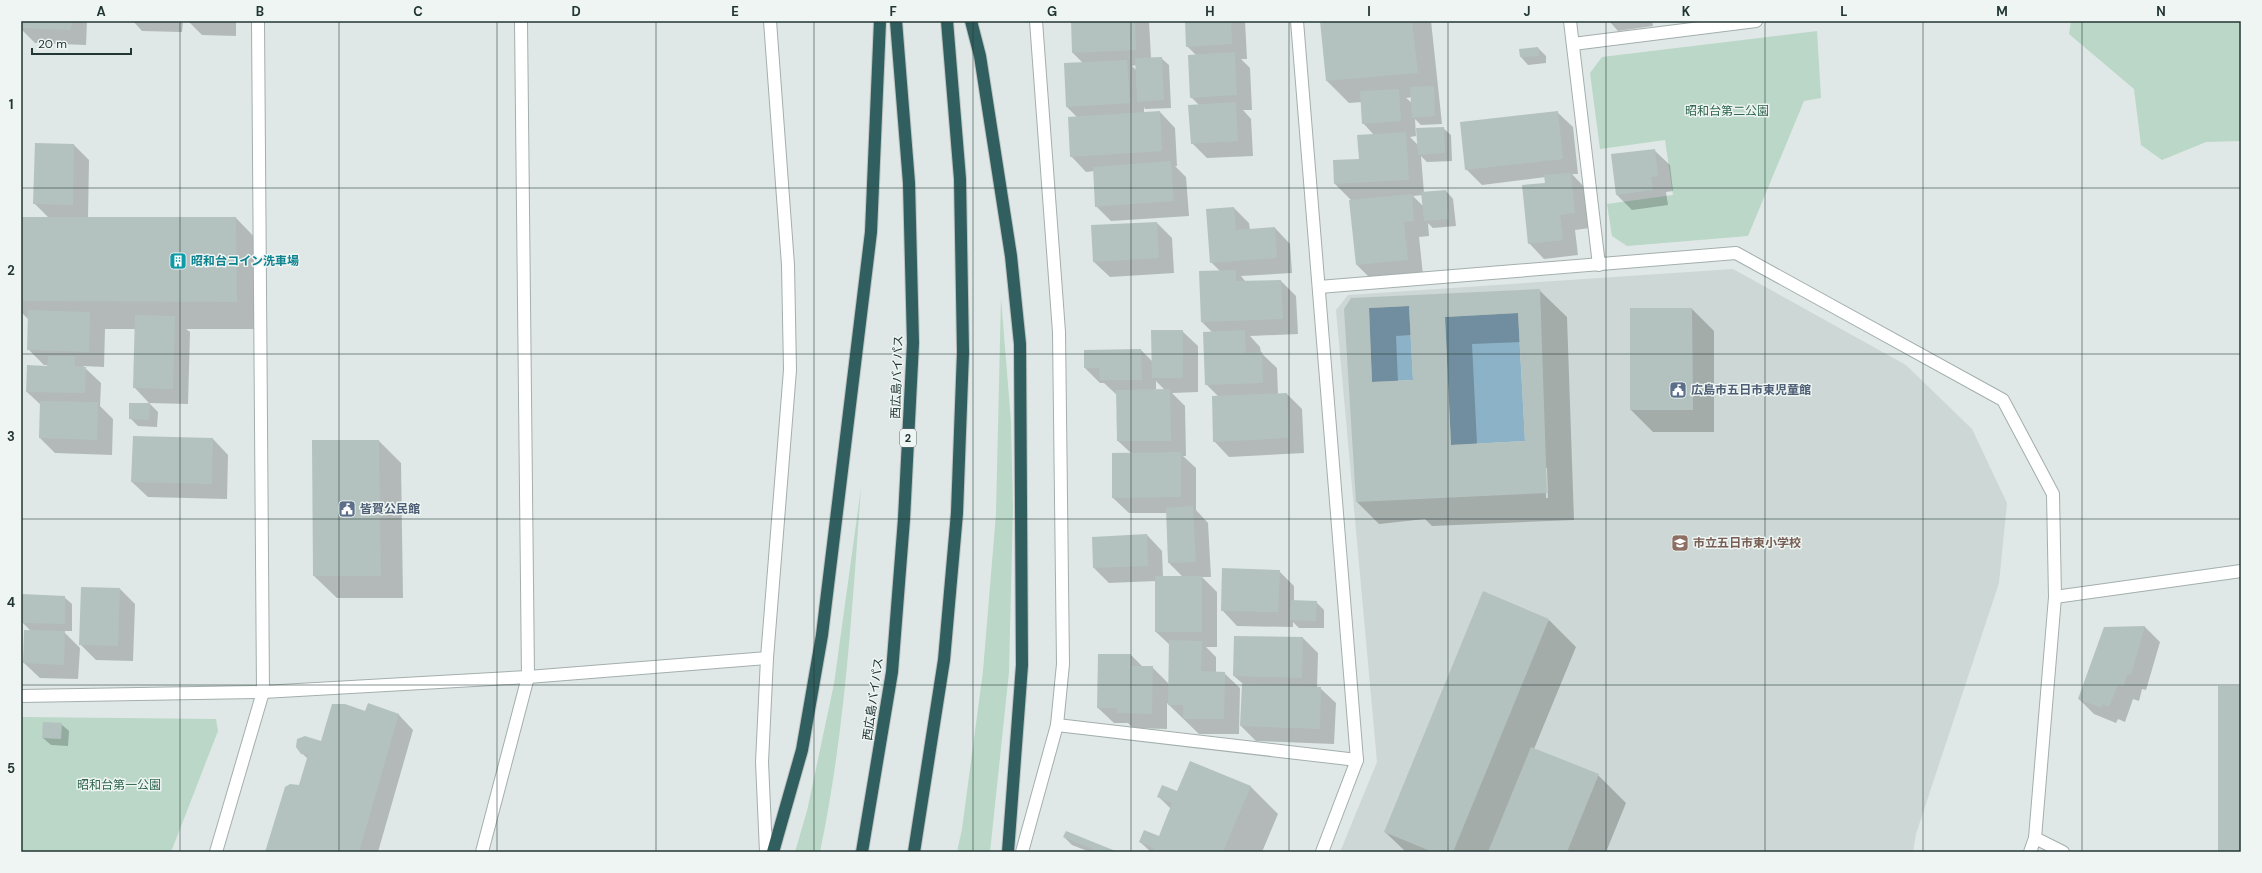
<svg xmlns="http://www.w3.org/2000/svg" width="2262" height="873" viewBox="0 0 2262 873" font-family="'DM Sans','Noto Sans JP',sans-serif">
	<rect width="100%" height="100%" fill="#dfe8e6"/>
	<polygon fill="#cdd7d5" points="1733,269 1906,365 1972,429 2007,503 1999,583 1916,834 1913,852 1340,852 1377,762 1336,310 1348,295"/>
	<g fill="#bad7c7">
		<polygon points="2071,21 2241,21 2241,141 2206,142 2162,160 2141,145 2134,89 2069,34"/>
		<polygon points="1817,31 1821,98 1804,101 1748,236 1627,246 1612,236 1607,204 1673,195 1665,140 1600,149 1590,73 1602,57"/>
		<polygon points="1001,298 1011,422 1013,507 1009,672 990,852 957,852 962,829 983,671 996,514"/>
		<path d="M 861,488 C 852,610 845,732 820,852 L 795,852 L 807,811 L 834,684 Z"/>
		<polygon points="21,717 216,719 218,731 171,852 21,852"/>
	</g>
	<g fill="#8cb2c7">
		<polygon points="1409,306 1413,380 1372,382 1369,308"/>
		<polygon points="1518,313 1525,441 1451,445 1445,317"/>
	</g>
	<g fill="#0003" fill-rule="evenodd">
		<polygon points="21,21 87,21 86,45 35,43 21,29"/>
		<polygon points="133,21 183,21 182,32 142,31"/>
		<polygon points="188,21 236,21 236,36 202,35"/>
		<path d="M 1072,21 L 1149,21 L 1151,58 L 1161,58 L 1169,65 L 1171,108 L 1145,109 L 1144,107 L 1144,113 L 1160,112 L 1175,128 L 1177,166 L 1175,166 L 1186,177 L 1189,216 L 1111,221 L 1096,206 L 1094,171 L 1086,172 L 1071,156 L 1077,117 L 1067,107 L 1083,63 L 1073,53 ZM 1136,65 L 1136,70 L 1132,66 Z"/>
		<polygon points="1186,21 1245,21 1247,59 1241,59 1250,68 1252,110 1243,110 1251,119 1253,156 1207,158 1192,143 1199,105 1191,97 1196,55 1187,46"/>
		<path d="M 1321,21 L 1431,21 L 1442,124 L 1421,125 L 1415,119 L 1416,136 L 1410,137 L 1419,146 L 1443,128 L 1451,135 L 1452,161 L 1427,162 L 1421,156 L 1424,193 L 1446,191 L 1453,199 L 1456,226 L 1433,228 L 1428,223 L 1429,236 L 1419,237 L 1423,275 L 1372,280 L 1357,265 L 1352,201 L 1335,184 L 1334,161 L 1360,160 L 1374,135 L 1363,123 L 1362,102 L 1349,103 L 1327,81 ZM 1412,97 L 1412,103 L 1406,98 ZM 1423,195 L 1424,207 L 1413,196 Z"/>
		<polygon points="1609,21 1652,21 1653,26 1618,31"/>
		<polygon points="1538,48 1546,56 1546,63 1528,65 1521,57"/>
		<polygon points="1557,112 1573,127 1578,174 1572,174 1586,189 1590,228 1575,230 1578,255 1544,259 1529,243 1546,184 1546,177 1482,185 1466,169"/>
		<polygon points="74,145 89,160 88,218 236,218 263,246 264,329 186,329 190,332 188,404 149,403 134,387 136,329 105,329 104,367 83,366 101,383 100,406 113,419 112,455 55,453 40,438 41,405 27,392 48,365 44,365 28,349 29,320 21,312 21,218 49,218 34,203"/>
		<polygon points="1654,150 1670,165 1673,191 1666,192 1668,205 1632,210 1617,195"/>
		<polygon points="1234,208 1249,223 1250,230 1275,228 1290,244 1292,273 1241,276 1246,282 1281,281 1296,296 1298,334 1250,336 1260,347 1261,353 1277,368 1278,394 1287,394 1302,409 1304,453 1229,457 1214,441 1219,397 1206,384 1212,332 1202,322 1220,271 1211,262"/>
		<polygon points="1157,223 1172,238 1174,273 1110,277 1094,262"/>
		<path d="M 1539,290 L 1567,317 L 1574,520 L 1432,526 L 1425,519 L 1379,524 L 1357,502 L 1345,309 ZM 1411,335 L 1414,381 L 1398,382 L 1396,336 ZM 1521,342 L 1526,442 L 1477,444 L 1472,344 ZM 1545,468 L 1547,468 L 1548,498 L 1546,498 Z"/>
		<polygon points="1631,309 1692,309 1714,331 1714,432 1653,432 1631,410"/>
		<path d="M 1182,331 L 1198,346 L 1198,392 L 1172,393 L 1185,406 L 1186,456 L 1183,456 L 1196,468 L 1196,510 L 1208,523 L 1211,577 L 1202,577 L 1217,592 L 1217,647 L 1206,647 L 1216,657 L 1216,672 L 1224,673 L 1240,688 L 1239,734 L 1199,734 L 1167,703 L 1167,729 L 1133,728 L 1128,723 L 1114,723 L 1098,708 L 1131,655 L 1143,667 L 1152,667 L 1169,684 L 1170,645 L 1156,632 L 1156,581 L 1109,583 L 1094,568 L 1147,535 L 1162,551 L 1163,577 L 1183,577 L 1169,563 L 1167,513 L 1129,513 L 1113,498 L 1131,453 L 1118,441 L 1117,395 L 1104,383 L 1100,383 L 1085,368 L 1085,351 L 1141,350 L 1152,361 ZM 1156,381 L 1165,390 L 1156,390 Z"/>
		<polygon points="150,404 158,412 157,427 138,426 130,418"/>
		<polygon points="134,437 213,439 228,455 227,499 148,497 132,482"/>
		<polygon points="313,441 379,441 401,463 403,598 337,598 314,576"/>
		<polygon points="1279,571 1294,586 1294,601 1316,602 1324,610 1324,628 1299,628 1293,622 1293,627 1237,626 1222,610"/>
		<polygon points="120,589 135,604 133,661 96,660 80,644"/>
		<polygon points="64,597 72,604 72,631 63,631 80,648 78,679 40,678 24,663 31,631 22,622"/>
		<polygon points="1549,620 1576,647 1534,749 1598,775 1626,803 1606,852 1406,852 1385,832"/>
		<polygon points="2145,627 2160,642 2146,690 2142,689 2139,701 2133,699 2125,722 2118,719 2116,723 2094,714 2079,699 2105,628"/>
		<polygon points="1235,637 1303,638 1318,653 1317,688 1320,688 1336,703 1334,744 1256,741 1241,726 1243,684 1234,676"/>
		<polygon points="366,713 398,714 413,730 378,852 266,852 299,786 308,759 302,753 322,743"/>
		<polygon points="61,724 69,731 68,746 51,745 43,738"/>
		<polygon points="1250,786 1278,814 1262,852 1151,852 1140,842 1159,838 1171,809 1158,796 1178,792"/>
		<polygon points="1064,837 1115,852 1090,852 1072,845"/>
	</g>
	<g fill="#b4c2bf" fill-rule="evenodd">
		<polygon points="21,21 72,21 71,30 21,28"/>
		<polygon points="1071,21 1135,21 1136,50 1072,53"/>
		<polygon points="1185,21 1231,21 1232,44 1186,47"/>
		<polygon points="1320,21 1412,21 1418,73 1326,81"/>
		<polygon points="1538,47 1539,56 1520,57 1519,49"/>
		<polygon points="1235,52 1237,95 1190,98 1188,55"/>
		<polygon points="1162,57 1164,100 1137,102 1135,58"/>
		<polygon points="1127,60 1130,103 1066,107 1064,63"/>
		<polygon points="1434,86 1435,116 1412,118 1410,87"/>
		<polygon points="1399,89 1401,121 1362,124 1360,91"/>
		<polygon points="1236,102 1238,141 1191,144 1188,105"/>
		<polygon points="1160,111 1162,151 1070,157 1068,117"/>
		<polygon points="1558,111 1563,159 1465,170 1460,122"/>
		<polygon points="1444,127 1445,153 1418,155 1416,128"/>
		<polygon points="1406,132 1409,180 1334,184 1333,160 1359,159 1357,135"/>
		<polygon points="35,143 74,144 73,205 33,204"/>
		<polygon points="1655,149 1658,176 1651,177 1653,190 1616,195 1611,154"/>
		<polygon points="1171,161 1174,201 1095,207 1093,167"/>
		<polygon points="1571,173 1575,213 1560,215 1563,240 1528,244 1522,185 1545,183 1544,175"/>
		<polygon points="1446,190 1449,219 1424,221 1421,192"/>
		<polygon points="1412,194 1414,221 1404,222 1408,260 1356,265 1349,200"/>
		<polygon points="1234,207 1236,230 1275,227 1277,258 1210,263 1206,209"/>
		<polygon points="21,217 236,217 237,302 21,301"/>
		<polygon points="1157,222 1159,258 1093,262 1091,225"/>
		<polygon points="1236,270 1236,281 1281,280 1283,319 1201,322 1199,271"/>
		<path d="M 1540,289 L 1547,493 L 1356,502 L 1344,309 L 1351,298 ZM 1409,306 L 1413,380 L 1372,382 L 1369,308 ZM 1518,313 L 1525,441 L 1451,445 L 1445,317 Z"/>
		<polygon points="1630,308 1692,308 1693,410 1630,410"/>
		<polygon points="28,310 90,312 89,352 27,350"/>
		<polygon points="135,315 175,316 173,389 133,388"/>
		<polygon points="1151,330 1183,330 1183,378 1152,378"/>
		<polygon points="1245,330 1246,353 1262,352 1263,383 1205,385 1203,332"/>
		<polygon points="1141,349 1142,380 1100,380 1099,368 1084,368 1084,350"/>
		<polygon points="48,356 75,356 75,366 86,367 85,393 26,392 27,365 47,366"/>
		<polygon points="1170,389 1171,441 1117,441 1116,390"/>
		<polygon points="1287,393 1289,438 1213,442 1212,396"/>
		<polygon points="40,401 98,402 97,440 39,438"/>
		<polygon points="129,403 150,403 149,420 129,419"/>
		<polygon points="133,436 213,438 212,484 131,482"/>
		<polygon points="312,440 379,440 381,576 313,576"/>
		<polygon points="1181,452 1181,497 1112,498 1112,453"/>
		<polygon points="1193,506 1196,562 1168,563 1166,508"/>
		<polygon points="1147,534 1148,566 1093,568 1092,537"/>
		<polygon points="1222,568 1280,570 1278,612 1221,611"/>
		<rect x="1155" y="576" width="47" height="56"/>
		<polygon points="81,587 120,588 118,646 79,645"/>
		<polygon points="1483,591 1549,619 1453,852 1433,852 1384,832"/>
		<polygon points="22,594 65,596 65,624 21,623"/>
		<polygon points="1291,600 1317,601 1316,621 1290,620"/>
		<polygon points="2145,626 2131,675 2127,674 2124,686 2118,685 2109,707 2103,704 2101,708 2078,699 2104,627"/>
		<polygon points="24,630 65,631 64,665 23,663"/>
		<polygon points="1234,636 1303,637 1302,678 1233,676"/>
		<polygon points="1169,640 1202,641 1201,671 1225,672 1224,719 1183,719 1183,705 1168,705"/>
		<polygon points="1098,654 1131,654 1131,666 1153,666 1152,714 1117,713 1117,708 1097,708"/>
		<polygon points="1242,684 1321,687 1320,729 1240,726"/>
		<rect x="2218" y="686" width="23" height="166"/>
		<polygon points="368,703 399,714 359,852 265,852 285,787 290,784 299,785 308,755 301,754 296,747 297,739 305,736 321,741 332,704 345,704 365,711"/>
		<polygon points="43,722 62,723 61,739 42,738"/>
		<polygon points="1531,747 1599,774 1567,852 1488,852"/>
		<polygon points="1190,761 1251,786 1223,852 1152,852 1154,848 1139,842 1144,830 1159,836 1172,803 1157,797 1162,785 1177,791"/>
		<polygon points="1066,831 1118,852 1099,852 1063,837"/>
	</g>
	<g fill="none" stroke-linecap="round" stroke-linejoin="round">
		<g stroke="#a3afad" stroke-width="14">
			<g id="minor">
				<polyline points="1297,21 1357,760 1322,852"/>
				<polyline points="1570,21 1599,265"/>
				<polyline points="1573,44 1756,21"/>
				<polyline points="1319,287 1736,253 2003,400 2053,494 2055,597 2035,838 2030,852"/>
				<polyline points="2055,597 2241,571"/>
				<polyline points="21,696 263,692 528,677 767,658"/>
				<polyline points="1057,725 1357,760"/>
				<polyline points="2035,838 2063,852"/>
				<polyline points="482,852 528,677 521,21"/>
				<polyline points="766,852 762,762 767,658 790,370 788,265 770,21"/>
				<polyline points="1022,852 1057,725 1063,664 1059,332 1036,21"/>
			</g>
		</g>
		<g stroke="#a3afad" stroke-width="14">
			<polyline id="tertiary" points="216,852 263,692 258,21"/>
		</g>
		<g stroke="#bdc3c2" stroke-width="14">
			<g id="motorway">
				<polyline points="971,21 980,56 1011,256 1020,344 1022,665 1008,852"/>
				<polyline points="773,852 802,750 822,635 871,232 880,21"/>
				<polyline points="862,852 892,672 904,519 913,343 909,183 896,21"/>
				<polyline points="914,852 944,660 957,513 963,352 960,179 947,21"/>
			</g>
		</g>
		<use href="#minor" stroke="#fff" stroke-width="12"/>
		<use href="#tertiary" stroke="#fff" stroke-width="12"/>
		<use href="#motorway" stroke="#315e5e" stroke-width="12"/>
	</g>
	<path fill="none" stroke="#223634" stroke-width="1" stroke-opacity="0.55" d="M 180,21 L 180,852M 339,21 L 339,852M 497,21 L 497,852M 656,21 L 656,852M 814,21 L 814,852M 973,21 L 973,852M 1131,21 L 1131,852M 1289,21 L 1289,852M 1448,21 L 1448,852M 1606,21 L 1606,852M 1765,21 L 1765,852M 1923,21 L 1923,852M 2082,21 L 2082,852M 21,188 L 2241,188M 21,354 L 2241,354M 21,519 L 2241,519M 21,685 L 2241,685"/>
	<defs>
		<g id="building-square" transform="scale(0.9)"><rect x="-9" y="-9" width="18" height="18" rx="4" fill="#0f9aa8" stroke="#eef5f3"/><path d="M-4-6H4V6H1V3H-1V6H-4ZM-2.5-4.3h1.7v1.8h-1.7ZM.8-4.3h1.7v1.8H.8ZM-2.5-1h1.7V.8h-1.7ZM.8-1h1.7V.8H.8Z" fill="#fff"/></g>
		<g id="civic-square" transform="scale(0.9)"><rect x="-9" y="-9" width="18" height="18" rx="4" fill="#5c6f8a" stroke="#eef5f3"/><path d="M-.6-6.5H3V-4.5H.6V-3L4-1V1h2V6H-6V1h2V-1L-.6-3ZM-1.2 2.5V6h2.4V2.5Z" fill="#fff"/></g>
		<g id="school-square" transform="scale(0.9)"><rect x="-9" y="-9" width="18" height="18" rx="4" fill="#8d6e63" stroke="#eef5f3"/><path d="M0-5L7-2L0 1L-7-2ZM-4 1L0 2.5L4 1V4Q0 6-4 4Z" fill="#fff"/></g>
	</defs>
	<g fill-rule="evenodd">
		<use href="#building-square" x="178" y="261"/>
		<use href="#civic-square" x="1678" y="390"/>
		<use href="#civic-square" x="347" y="509"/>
		<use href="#school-square" x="1680" y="543"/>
	</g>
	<g text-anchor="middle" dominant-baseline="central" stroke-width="3" stroke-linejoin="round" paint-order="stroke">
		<rect fill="#eef5f3" stroke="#5f6f6d" stroke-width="1" x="900" y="429" width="16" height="18" rx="3"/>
		<g font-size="11" font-weight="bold" fill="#223634">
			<text x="908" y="438">2</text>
		</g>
		<g font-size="12" fill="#316751" stroke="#eef5f3">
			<text x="1727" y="111">昭和台第二公園</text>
			<text x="119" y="785">昭和台第一公園</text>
		</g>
		<g font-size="12" font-weight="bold" fill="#0d838f" stroke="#eef5f3" text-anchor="start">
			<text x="191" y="261">昭和台コイン洗車場</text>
		</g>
		<g font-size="12" fill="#223634" stroke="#eef5f3">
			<text transform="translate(897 377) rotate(-88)">西広島バイパス</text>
			<text transform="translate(873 699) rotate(-82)">西広島バイパス</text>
		</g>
		<g font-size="12" font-weight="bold" fill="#4e5e75" stroke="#eef5f3" text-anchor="start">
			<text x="1691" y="390">広島市五日市東児童館</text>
			<text x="360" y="509">皆賀公民館</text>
		</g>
		<g font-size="12" font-weight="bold" fill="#785e54" stroke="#eef5f3" text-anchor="start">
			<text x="1693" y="543">市立五日市東小学校</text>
		</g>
	</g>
	<rect width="2262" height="873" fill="none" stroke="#eef5f3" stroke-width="44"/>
	<path d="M32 48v6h99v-6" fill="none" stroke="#223634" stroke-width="2"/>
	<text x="38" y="48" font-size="12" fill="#223634" stroke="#eef5f3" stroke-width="3" paint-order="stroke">20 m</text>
	<rect x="22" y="22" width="2218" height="829" fill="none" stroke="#223634" stroke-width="1.5"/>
	<g font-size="13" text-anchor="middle" font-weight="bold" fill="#223634">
		<text x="101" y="16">A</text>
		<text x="260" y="16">B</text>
		<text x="418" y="16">C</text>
		<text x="576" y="16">D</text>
		<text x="735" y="16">E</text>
		<text x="893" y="16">F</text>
		<text x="1052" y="16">G</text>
		<text x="1210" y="16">H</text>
		<text x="1369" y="16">I</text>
		<text x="1527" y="16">J</text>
		<text x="1686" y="16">K</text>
		<text x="1844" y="16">L</text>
		<text x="2002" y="16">M</text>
		<text x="2161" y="16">N</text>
		<text x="11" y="109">1</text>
		<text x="11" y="275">2</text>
		<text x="11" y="441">3</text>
		<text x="11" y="607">4</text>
		<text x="11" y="773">5</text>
	</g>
</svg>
